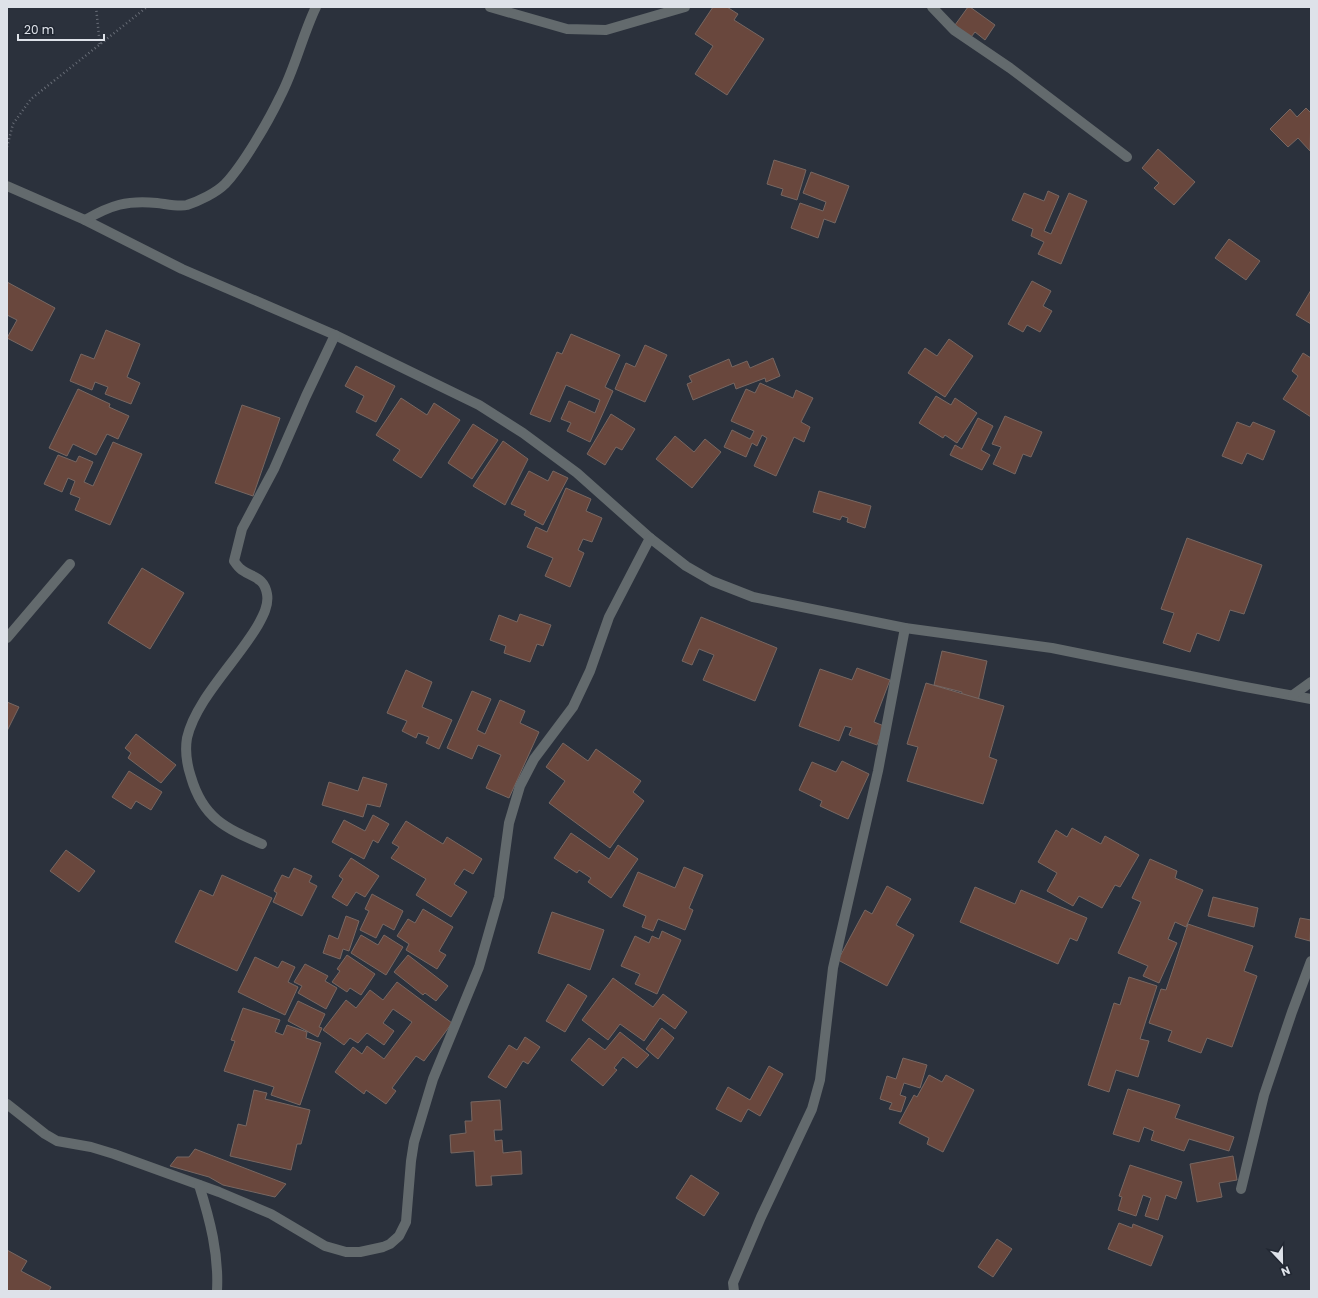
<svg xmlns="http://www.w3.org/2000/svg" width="1318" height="1298" viewBox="0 0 1318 1298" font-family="Poppins,sans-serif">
	<rect width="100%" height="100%" fill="#2b313c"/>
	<g fill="#69473d" stroke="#776762">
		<polygon points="713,7 727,7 738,14 734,20 764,39 727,95 695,74 713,46 695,34"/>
		<polygon points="968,7 970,7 995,25 985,40 975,32 971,37 955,25"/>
		<polygon points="1306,108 1311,113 1310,151 1298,138 1288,147 1270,129 1290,109 1297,117"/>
		<polygon points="1158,149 1195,182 1174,205 1154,188 1159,183 1142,168"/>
		<polygon points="774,160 806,170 797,200 781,195 783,189 767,184"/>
		<polygon points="811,172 849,186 835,223 824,219 818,238 791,228 800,203 823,211 826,202 803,193"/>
		<polygon points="1048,191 1059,196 1044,231 1051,234 1069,193 1087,201 1061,264 1038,254 1044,242 1031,236 1033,229 1012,220 1024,193 1044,201"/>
		<polygon points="1229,239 1260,261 1246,280 1215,258"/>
		<polygon points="1032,281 1051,291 1043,306 1052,311 1040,332 1027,325 1023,332 1008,324"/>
		<polygon points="7,282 55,308 32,351 7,338 17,320 7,315"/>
		<polygon points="1311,290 1311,324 1296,315"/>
		<polygon points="106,330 140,344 127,377 140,383 131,404 105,394 108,387 95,382 92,390 70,381 81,354 94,359"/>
		<polygon points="571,334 620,355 605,387 613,391 590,442 567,431 571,423 561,419 569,401 595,413 600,400 566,385 550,422 530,414 557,352 562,354"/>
		<polygon points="949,339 973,356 945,397 908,373 925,348 937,356"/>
		<polygon points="645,345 667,355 645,402 615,389 626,363 635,367"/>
		<polygon points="1303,353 1311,358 1311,417 1283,399 1298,376 1292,371"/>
		<polygon points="773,358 780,376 766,382 765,378 736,389 734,383 693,400 687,384 692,382 689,376 729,359 732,367 747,361 750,368"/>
		<polygon points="356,366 395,386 376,422 356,412 364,396 345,386"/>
		<polygon points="760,383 793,398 796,390 813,398 801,422 810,427 804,442 794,437 776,476 754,466 767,438 762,435 757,446 752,443 746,457 724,447 732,430 750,439 754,431 731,421 746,389 755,393"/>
		<polygon points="78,389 110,404 109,407 129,416 118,439 107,434 96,455 73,444 67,456 49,448"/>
		<polygon points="936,396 951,405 955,398 977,413 957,443 945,435 943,438 919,423"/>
		<polygon points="401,398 427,415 434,403 460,420 421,478 393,460 400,450 376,435"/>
		<polygon points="242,405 280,418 253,496 215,483"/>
		<polygon points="611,414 635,429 622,450 616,447 605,465 587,454"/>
		<polygon points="1005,416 1042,432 1031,457 1023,454 1015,474 993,464 1001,447 992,444"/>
		<polygon points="978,418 993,426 981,450 990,455 982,470 950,455 955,445 962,449"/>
		<polygon points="1237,422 1250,427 1253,422 1275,431 1263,460 1247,453 1242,464 1222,456"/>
		<polygon points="473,424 498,440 472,479 448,463"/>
		<polygon points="675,436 694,452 705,439 721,452 692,488 656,459"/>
		<polygon points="503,441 528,459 505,505 473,486"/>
		<polygon points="113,442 142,454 110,525 75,510 80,498 70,494 75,481 68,478 62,492 44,484 58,455 76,462 79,456 93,462 84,482 93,486"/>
		<polygon points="529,471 548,481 553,471 568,478 543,525 524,515 526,511 511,504"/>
		<polygon points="566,488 591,499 586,511 602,518 592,542 583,539 578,550 584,553 570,587 545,576 553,558 527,547 536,527 547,532"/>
		<polygon points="819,491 871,506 865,528 847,522 848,518 842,516 840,520 813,512"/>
		<polygon points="1187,538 1262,565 1244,614 1230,610 1219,641 1197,633 1190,652 1163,643 1174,613 1161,609"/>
		<polygon points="142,568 184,593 150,649 108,623"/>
		<polygon points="520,614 551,625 543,646 537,644 530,662 504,653 506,646 490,640 499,615 517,622"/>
		<polygon points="701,617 777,648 755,701 703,680 714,655 699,649 692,665 682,661"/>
		<polygon points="942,651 987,661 978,701 961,697 962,692 934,685"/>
		<polygon points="857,668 890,680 874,722 884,726 877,745 849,735 852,728 845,726 839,741 799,726 820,669 852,680"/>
		<polygon points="406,670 432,682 422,707 452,720 439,749 426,743 429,737 418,733 416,738 402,731 407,721 387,713"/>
		<polygon points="926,683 1004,706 989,757 997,760 983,804 907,781 918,747 907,744"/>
		<polygon points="472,691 491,699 477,730 485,734 500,700 525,711 520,723 539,732 509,798 486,788 501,755 478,745 472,759 447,748"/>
		<polygon points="7,702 19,707 7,731"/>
		<polygon points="136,734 176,765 161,783 128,758 131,753 125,748"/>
		<polygon points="563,743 588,761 596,749 641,781 633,792 644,801 610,848 549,803 565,781 546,767"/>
		<polygon points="842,761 869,774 848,819 820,806 822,801 799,790 812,762 836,772"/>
		<polygon points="129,771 162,792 151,810 136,801 131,809 112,797"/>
		<polygon points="363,777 387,784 380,807 367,804 363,817 322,805 329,782 358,791"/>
		<polygon points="373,815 389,824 378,843 373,840 364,859 332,842 344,820 365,831"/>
		<polygon points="406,821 443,844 447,837 482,859 473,874 464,869 454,884 467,892 451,917 416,895 426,879 391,858 399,847 392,843"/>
		<polygon points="1072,828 1101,844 1105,836 1139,855 1120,887 1115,885 1102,908 1079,896 1073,906 1047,891 1057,873 1038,862 1056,830 1067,837"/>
		<polygon points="571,833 609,859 618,845 638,859 611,898 588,882 591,878 579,870 577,873 554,858"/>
		<polygon points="66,850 95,871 79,892 50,871"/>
		<polygon points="351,858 379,876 365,897 356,892 347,906 332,897 343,879 339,876"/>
		<polygon points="1150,859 1177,871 1175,878 1203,890 1186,927 1175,922 1168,939 1177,943 1159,983 1143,976 1148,966 1118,953 1141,902 1132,898"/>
		<polygon points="684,867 703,875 689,908 693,910 685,930 658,919 653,931 642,927 646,916 623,906 638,872 675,888"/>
		<polygon points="294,868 312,876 309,882 317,886 302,916 273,902 277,893 274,891 282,875 289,878"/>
		<polygon points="222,875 272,898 237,971 175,942 200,890 213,896"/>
		<polygon points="887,886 911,899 896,925 914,935 887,986 838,960 865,910 872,914"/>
		<polygon points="975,887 1015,904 1021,890 1087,918 1077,941 1070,938 1058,964 960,922"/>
		<polygon points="372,894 403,911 394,930 383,924 376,938 360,930 369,911 365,909"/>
		<polygon points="1213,897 1258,908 1254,927 1208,916"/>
		<polygon points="423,909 453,927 439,951 446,955 437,969 406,950 409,944 397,936 408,919 415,923"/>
		<polygon points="552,912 604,930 590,970 538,953"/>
		<polygon points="346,916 359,921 349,951 343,949 340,959 323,953 329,935 338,939"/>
		<polygon points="1300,918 1311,920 1310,941 1295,937"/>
		<polygon points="1188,924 1253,946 1244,971 1257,976 1232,1047 1207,1038 1201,1053 1168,1041 1172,1031 1149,1023 1161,989 1166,990"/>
		<polygon points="662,931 681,940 657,994 635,984 640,974 621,966 635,936 649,943 652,936 659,939"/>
		<polygon points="361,935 378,945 384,935 403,947 386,975 351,953"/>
		<polygon points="347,955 375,974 361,995 350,988 347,992 332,982 340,971 337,969"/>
		<polygon points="408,955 448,986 436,1001 425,993 423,995 394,972"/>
		<polygon points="255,957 278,968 282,961 295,967 288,982 298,987 285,1015 238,992"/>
		<polygon points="305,964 328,976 325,981 337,988 326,1009 298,993 302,986 294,982"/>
		<polygon points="1129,977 1157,986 1140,1039 1149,1041 1138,1077 1116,1070 1109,1092 1088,1085 1114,1003 1120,1005"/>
		<polygon points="613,978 653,1007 663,994 687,1012 675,1029 660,1018 644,1041 620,1024 608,1040 582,1020"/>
		<polygon points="397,982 452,1023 424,1061 416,1056 392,1088 396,1091 386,1104 366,1090 364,1094 335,1072 353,1047 362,1054 367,1046 384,1059 412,1022 393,1009 383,1023 394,1031 384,1045 367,1033 358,1043 350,1038 344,1045 323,1030 346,1000 356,1008 370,990 383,1000"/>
		<polygon points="568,984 587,996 565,1032 546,1021"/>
		<polygon points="298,1001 325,1014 319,1027 322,1028 318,1037 288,1021"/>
		<polygon points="243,1008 280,1020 275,1032 283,1035 287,1025 307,1032 306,1038 321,1043 300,1105 271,1095 274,1087 224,1071 235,1041 231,1040"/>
		<polygon points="662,1028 674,1038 658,1059 646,1049"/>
		<polygon points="620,1032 649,1055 637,1068 623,1057 614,1068 617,1070 603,1086 571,1060 589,1038 605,1050"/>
		<polygon points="525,1037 540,1047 528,1064 523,1061 506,1088 488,1077 509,1045 517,1050"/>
		<polygon points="903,1058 927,1065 920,1088 904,1083 900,1095 906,1097 901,1112 889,1109 892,1103 880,1099 887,1076 896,1079"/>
		<polygon points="769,1066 783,1074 760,1116 748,1109 741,1122 716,1109 728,1087 750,1100"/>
		<polygon points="929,1075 942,1082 946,1075 974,1090 943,1152 927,1144 929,1138 899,1123 914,1095 917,1097"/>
		<polygon points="1128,1089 1180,1105 1175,1118 1234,1137 1229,1151 1189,1139 1184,1151 1151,1140 1154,1131 1144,1127 1139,1142 1113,1134"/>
		<polygon points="254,1090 267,1093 265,1099 310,1110 301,1144 297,1144 291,1170 230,1156 238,1124 246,1126"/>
		<polygon points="500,1100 502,1130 494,1130 495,1141 502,1140 503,1153 521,1151 522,1174 491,1176 492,1185 476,1186 474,1151 451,1153 450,1135 466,1133 465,1121 472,1121 471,1102"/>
		<polygon points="195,1149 286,1184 275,1197 223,1185 209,1177 170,1166 177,1157 189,1157"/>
		<polygon points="1233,1156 1237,1180 1219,1183 1222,1197 1197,1202 1190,1164"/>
		<polygon points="1130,1165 1182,1182 1176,1199 1166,1195 1158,1220 1145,1216 1151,1198 1143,1195 1136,1216 1118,1210 1122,1197 1119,1196"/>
		<polygon points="691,1175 719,1193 704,1216 676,1198"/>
		<polygon points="1119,1223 1132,1228 1133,1224 1163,1236 1151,1266 1108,1249"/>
		<polygon points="997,1239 1012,1249 993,1277 978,1267"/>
		<polygon points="7,1250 27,1261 21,1271 51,1287 49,1291 7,1291"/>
	</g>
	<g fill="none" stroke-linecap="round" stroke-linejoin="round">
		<g stroke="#686d77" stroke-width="2.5" stroke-dasharray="1 3" stroke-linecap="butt">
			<polyline points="96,7 100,46"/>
			<polyline points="7,147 13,124 31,99 147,7"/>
		</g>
		<g stroke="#636a6d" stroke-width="10">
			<polyline points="490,7 567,29 606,30 685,7"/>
			<polyline points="932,7 954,30 1010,68 1127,157"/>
			<polyline points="7,186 85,220 182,269 335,335 479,405 523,433 577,473 650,538 686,566 712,581 753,597 905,628 1052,648 1240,686 1311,699"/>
			<path d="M 85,220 C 111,205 127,200 157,203 C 166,204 179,207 187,205 C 199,201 216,193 225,184 C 243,165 268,122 280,97 C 295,69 302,36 316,7"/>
			<polyline points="7,638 70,564"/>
			<polyline points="1293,695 1311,682"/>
			<path d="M 262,844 C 225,828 203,818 191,777 C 187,765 185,750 187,738 C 196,699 238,660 258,625 C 263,616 269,605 267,594 C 264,577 253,578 242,570 C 239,568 236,564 234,561 L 242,529 L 274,469 L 306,396 L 335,335"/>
			<polyline points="7,1104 45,1134 57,1141 91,1147 114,1154 219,1192 271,1214 325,1246 346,1252 360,1252 383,1247 390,1244 399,1236 406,1222 411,1161 414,1142 433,1079 479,967 499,897 509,823 520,786 534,759 573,707 590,671 609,617 650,538"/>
			<path d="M 199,1185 C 210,1220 219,1254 217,1291"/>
			<polyline points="1241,1189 1264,1095 1292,1012 1311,961"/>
			<polyline points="734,1291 733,1283 761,1217 812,1109 820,1080 833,968 878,771 905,628"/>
		</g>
	</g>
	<rect width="1318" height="1298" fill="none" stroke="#dee2e9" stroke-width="16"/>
	<g transform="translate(1282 1262) rotate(158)" stroke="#212732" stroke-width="3" paint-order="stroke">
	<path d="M0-3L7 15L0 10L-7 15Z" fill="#dee2e9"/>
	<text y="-6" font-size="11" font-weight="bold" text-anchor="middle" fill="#dee2e9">N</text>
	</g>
	<path d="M18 34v6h86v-6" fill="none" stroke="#dee2e9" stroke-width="2"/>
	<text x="24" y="34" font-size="12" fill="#dee2e9" stroke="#212732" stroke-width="3" paint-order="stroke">20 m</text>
</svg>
